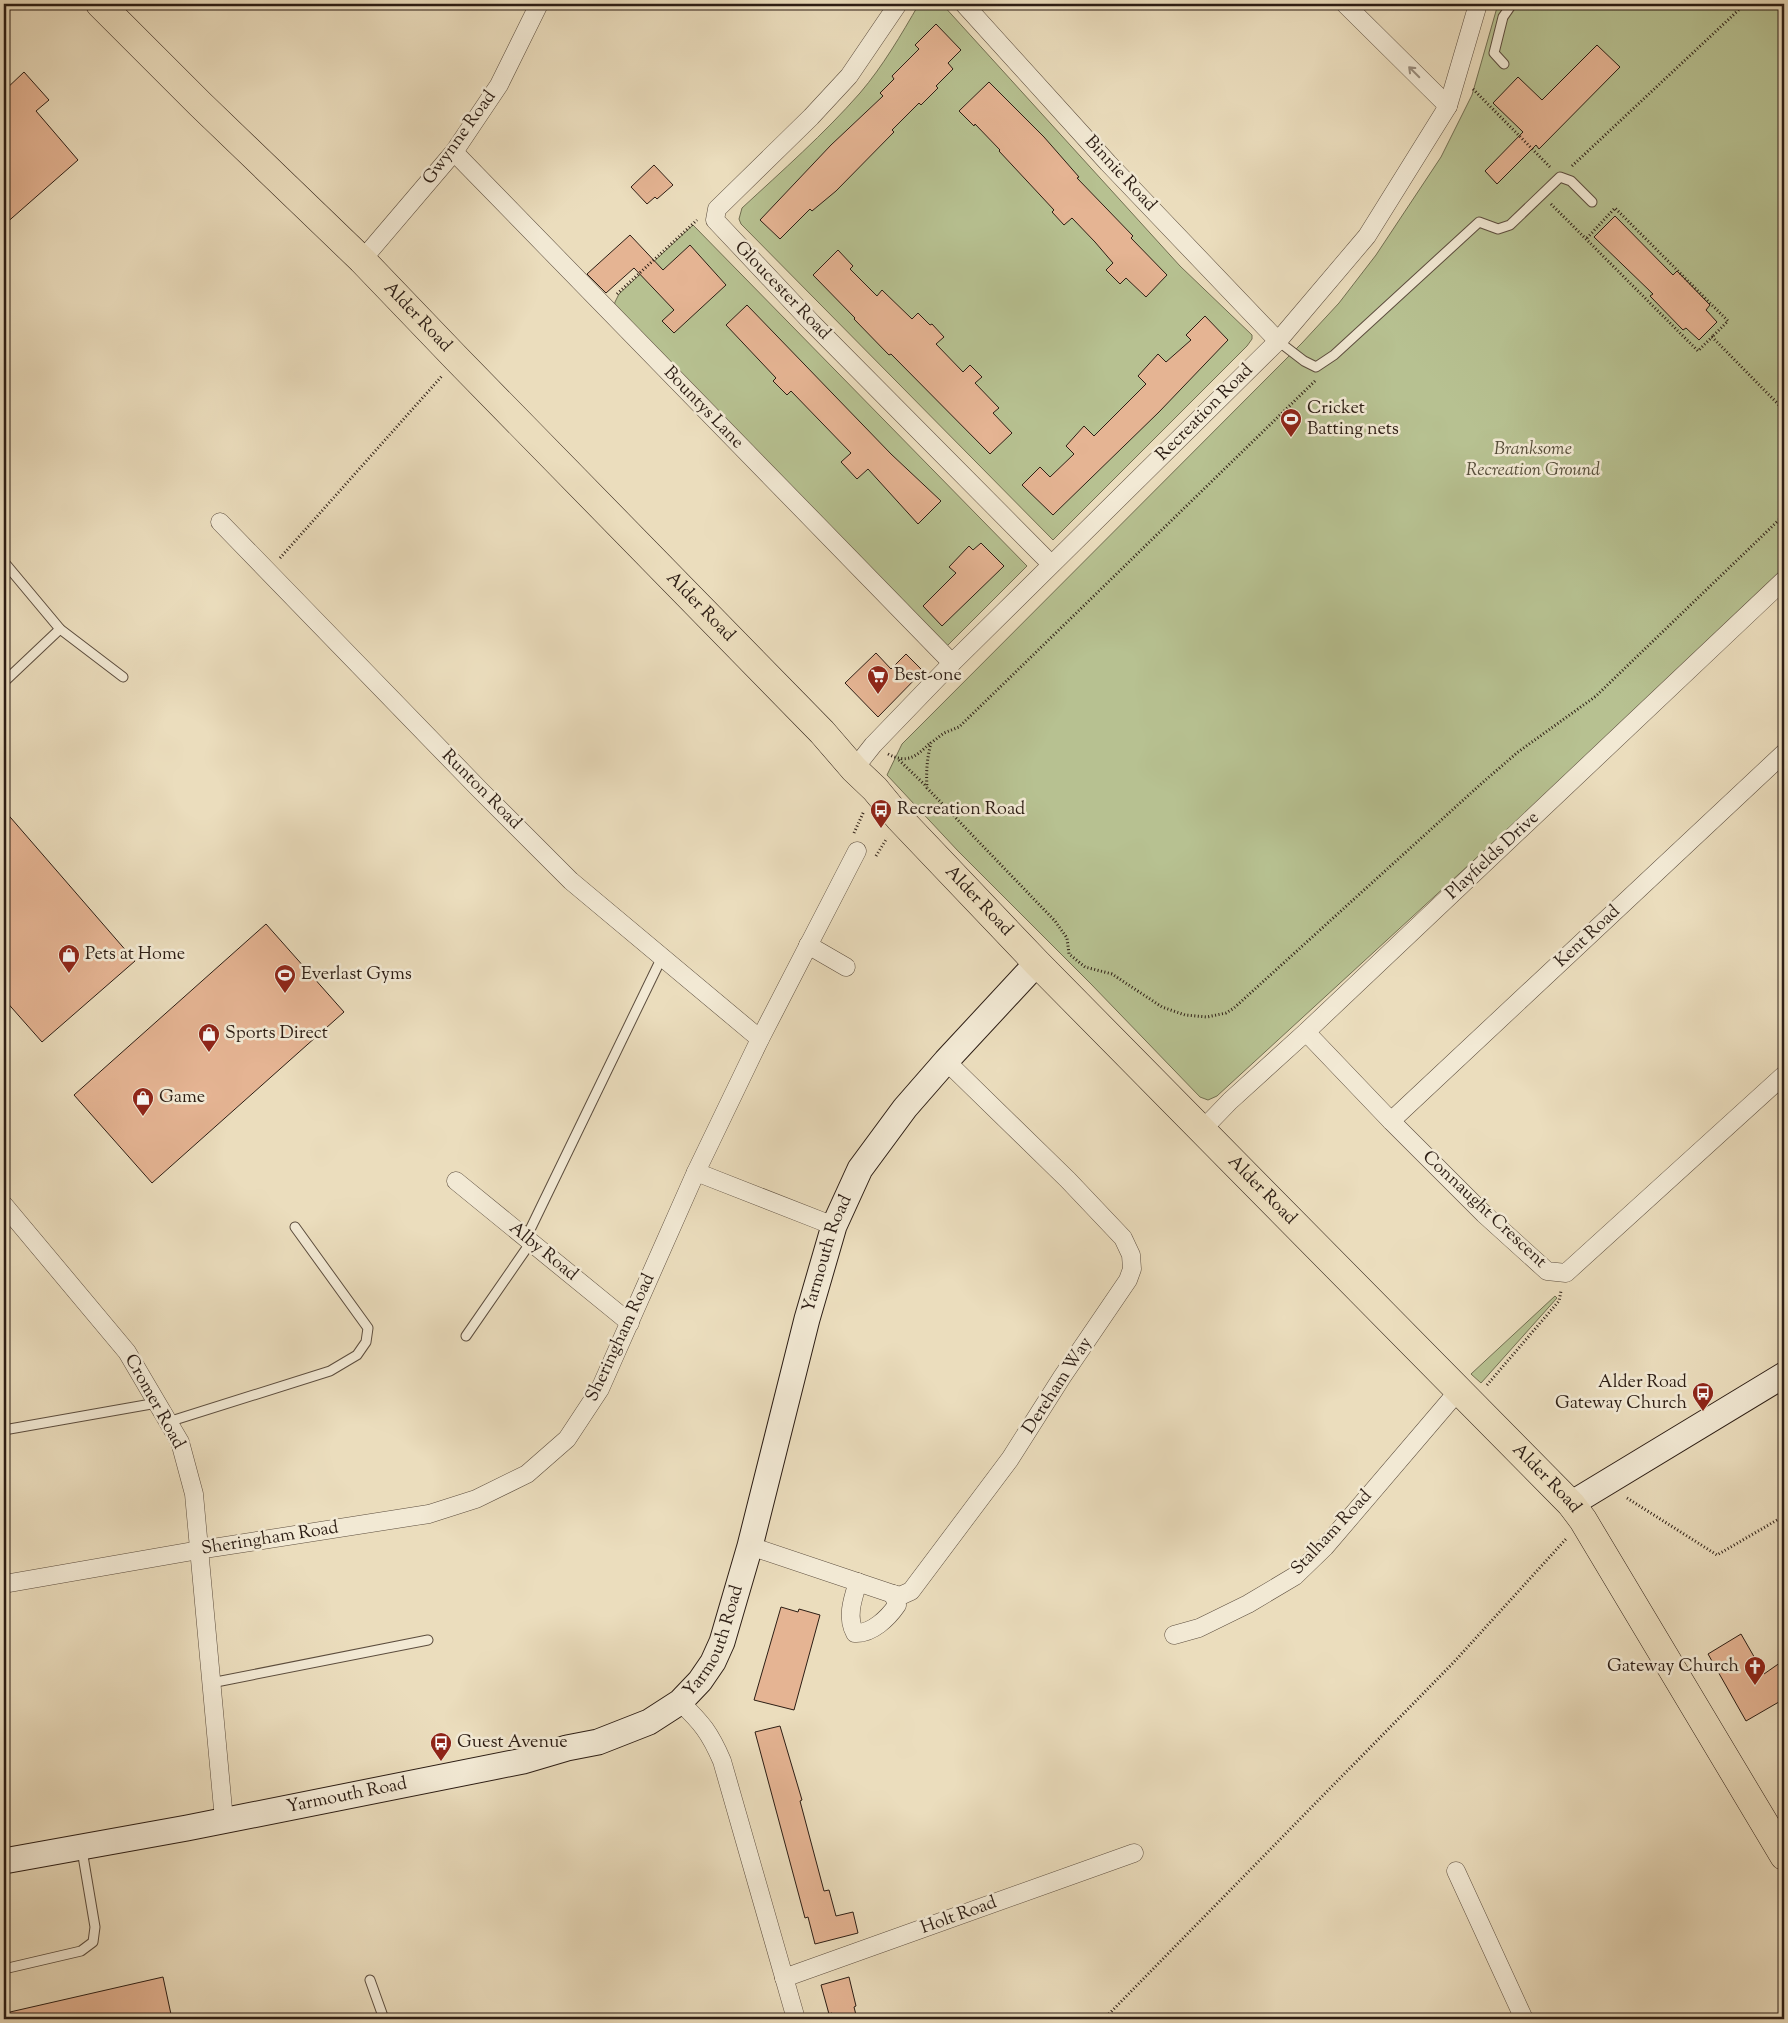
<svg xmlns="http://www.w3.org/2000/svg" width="1788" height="2023" viewBox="0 0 1788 2023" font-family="'Sorts Mill Goudy',serif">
	<rect width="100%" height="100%" fill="#ebddbd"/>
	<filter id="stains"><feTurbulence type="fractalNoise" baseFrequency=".004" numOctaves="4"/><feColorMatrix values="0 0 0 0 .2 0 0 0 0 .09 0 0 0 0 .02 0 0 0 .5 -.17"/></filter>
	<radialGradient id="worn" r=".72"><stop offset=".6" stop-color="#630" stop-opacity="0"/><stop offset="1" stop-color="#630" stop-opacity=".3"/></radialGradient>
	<g fill="#b7c191" stroke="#726f52">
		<path d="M 919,4 L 942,4 L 1180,266 L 1252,335 L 1252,339 L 1247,346 L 1053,540 L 741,224 L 739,219 L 742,208 C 782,171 824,134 860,93 C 883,66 901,35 919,4 Z"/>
		<polygon points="1498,4 1784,4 1784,571 1545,795 1217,1096 1208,1100 1200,1097 1091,984 958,851 887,775 902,744 1302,343 1339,303 1376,255 1441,157 1472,95"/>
		<polygon points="693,225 1027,566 945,648 614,307 615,302 619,294"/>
		<polygon points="1555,1296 1557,1298 1481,1383 1471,1374"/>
	</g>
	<g fill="#e5b493" stroke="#2c1d14">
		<polygon points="936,24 961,50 948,63 953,69 936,86 938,88 921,105 919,103 892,130 894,132 836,191 812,211 810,209 780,239 760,220 831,145 883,96 880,93 894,79 892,76 919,49 915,45"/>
		<polygon points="1597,45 1620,67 1539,149 1536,145 1497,184 1485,171 1523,132 1493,103 1518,77 1542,100"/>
		<polygon points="24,72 49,100 36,111 78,160 4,225 4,91"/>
		<polygon points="989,82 1044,137 1079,177 1077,178 1133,236 1131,238 1167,275 1146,297 1126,278 1120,284 1106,270 1113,263 1095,242 1072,218 1064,225 1052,212 1054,210 999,151 1000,150 975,124 974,126 959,111"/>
		<polygon points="654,165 673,185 657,199 655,197 647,204 631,187"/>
		<polygon points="1615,216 1673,275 1677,271 1710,305 1706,310 1717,322 1699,340 1686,328 1683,330 1650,296 1653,294 1594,237"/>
		<polygon points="630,235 663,270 690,245 726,285 674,333 662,321 674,310 634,268 606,293 587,274"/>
		<polygon points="838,250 853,266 850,269 877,296 882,290 912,319 918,313 930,325 932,324 944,337 936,344 963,372 970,365 982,377 975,383 999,408 993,413 1012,433 990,454 891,354 889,355 854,319 855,318 813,275"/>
		<polygon points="747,305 891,454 941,501 918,524 868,469 857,479 841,462 851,453 791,391 787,395 773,381 776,378 726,325"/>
		<polygon points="1205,316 1228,340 1159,412 1053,515 1022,485 1040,467 1050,477 1074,454 1066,446 1084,426 1094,436 1146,384 1138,376 1158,354 1166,362 1191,340 1186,335"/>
		<polygon points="981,543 1004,566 942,626 923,606 956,573 949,567 969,546 973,550"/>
		<polygon points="876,653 891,669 906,654 923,671 878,717 845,683"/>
		<polygon points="4,810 135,961 42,1042 4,999"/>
		<polygon points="266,924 344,1012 152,1183 74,1095"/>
		<polygon points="781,1607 798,1612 799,1609 820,1615 794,1710 754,1700"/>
		<polygon points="1741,1634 1764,1674 1784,1660 1784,1699 1746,1721 1708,1654"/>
		<polygon points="780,1726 802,1800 800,1801 824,1891 829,1890 836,1916 853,1912 858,1933 815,1944 808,1917 805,1918 755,1732"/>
		<polygon points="163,1977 172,2019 11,2019 10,2012"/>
		<polygon points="849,1977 856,2006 854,2007 857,2019 834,2019 832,2013 829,2014 821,1985"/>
	</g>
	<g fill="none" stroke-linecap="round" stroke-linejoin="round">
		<g stroke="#5c4d3e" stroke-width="11">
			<g id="lane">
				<polyline points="1504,64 1494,53 1503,17 1512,4"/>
				<polyline points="1278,341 1304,361 1316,367 1334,355 1479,222 1498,229 1510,225 1560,177 1571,181 1592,202"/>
				<polyline points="4,562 60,629 123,677"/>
				<polyline points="4,682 60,629"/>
				<polyline points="526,1238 662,957"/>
				<polyline points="466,1336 531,1242"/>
				<polyline points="168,1422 330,1371 357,1355 366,1342 368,1328 295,1227"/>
				<polyline points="4,1430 157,1403"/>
				<polyline points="211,1683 428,1640"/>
				<polyline points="4,1969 81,1951 93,1942 95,1927 82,1850"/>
				<polyline points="370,1980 384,2019"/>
			</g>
		</g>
		<g stroke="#5c4d3e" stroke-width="19">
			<g id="street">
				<polyline points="898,4 849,76 811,117 717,209 715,220 812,323 1051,564"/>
				<polyline points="964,4 1108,163 1278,341"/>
				<polyline points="1345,4 1448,106"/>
				<polyline points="454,152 952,663"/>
				<polyline points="362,260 454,152 499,85 539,4"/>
				<polyline points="220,522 480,790 571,881 760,1039"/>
				<polyline points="854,769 873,745 952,663 1278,341 1367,236 1448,106 1478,4"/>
				<polyline points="808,945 846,967"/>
				<polyline points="1306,1032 1391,1121 1484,1214 1547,1271 1566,1273 1784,1075"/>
				<polyline points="1391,1121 1784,753"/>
				<polyline points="1201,1131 1230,1101 1306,1032 1784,580"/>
				<polyline points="696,1172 834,1226"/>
				<polyline points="456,1181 630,1323"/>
				<polyline points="4,1205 127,1352 180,1442 194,1494 224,1820"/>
				<polyline points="750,1546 893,1594 900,1596 911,1591 1010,1459 1062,1377 1128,1280 1132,1269 1131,1255 1123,1238 1068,1180 946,1061"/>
				<path d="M 858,1582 C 853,1598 846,1617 855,1633 C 872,1634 888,1618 897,1605 L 893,1594"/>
				<polyline points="4,1584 199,1550 429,1514 476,1499 527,1474 567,1439 600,1389 696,1172 760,1039 857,851"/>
				<polyline points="1174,1635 1199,1628 1248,1604 1295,1576 1325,1547 1459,1390"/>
				<path d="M 680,1702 C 702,1723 710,1733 722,1761 L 796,2019"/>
				<polyline points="1456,1871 1524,2019"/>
				<polyline points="784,1978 1134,1853"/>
			</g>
		</g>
		<g stroke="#2c1d14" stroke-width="27">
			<g id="secondary">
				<polyline points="1571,1504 1784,1375"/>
				<path id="s1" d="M 4,1861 L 187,1828 L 523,1761 L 567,1748 L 598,1742 L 649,1722 L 680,1702 L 700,1681 L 713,1662 L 722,1642 L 750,1546 L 807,1319 L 834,1226 L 860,1169 L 905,1108 L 946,1061 L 1037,963"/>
			</g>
		</g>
		<g stroke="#2c1d14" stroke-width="29">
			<g id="primary">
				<path id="s2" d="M 100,4 L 200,104 L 362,260 L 457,359 L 822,732 L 854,769 L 875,789 L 899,818 L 1037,963 L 1571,1504 L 1583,1520 L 1784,1856"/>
			</g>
		</g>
		<g stroke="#2c1d14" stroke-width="3" stroke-dasharray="1 2.5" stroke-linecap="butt">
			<polyline points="1473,89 1550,167"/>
			<polyline points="1572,166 1745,4"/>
			<polyline points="1551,204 1698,351 1712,337 1784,410"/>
			<polyline points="1587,238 1615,208 1728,321 1712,337"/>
			<polyline points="617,294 697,220"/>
			<path d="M 1315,381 L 959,727 L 944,733 L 931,743 C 927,758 926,772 927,788 L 1055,921 L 1067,938 L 1069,954 L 1085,967 L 1112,974 L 1162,1007 L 1185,1015 L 1207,1017 L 1226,1013 L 1234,1008 L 1482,783 L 1518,752 L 1596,696 L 1784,515"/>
			<polyline points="280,558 442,376"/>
			<path d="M 888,754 C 907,764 916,757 930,743"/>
			<polyline points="899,760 927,787"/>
			<polyline points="854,833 864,811"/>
			<polyline points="876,856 887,838"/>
			<polyline points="1487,1385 1559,1301 1561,1291"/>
			<polyline points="1627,1498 1717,1555 1784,1516"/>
			<polyline points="1104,2019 1454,1662 1566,1539"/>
		</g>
		<use href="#lane" stroke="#f2e9d4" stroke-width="9"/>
		<use href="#street" stroke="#f2e9d4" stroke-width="18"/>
		<use href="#secondary" stroke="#f2e9d4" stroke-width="25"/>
		<use href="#primary" stroke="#ebddbd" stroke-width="28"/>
	</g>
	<defs><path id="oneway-shaft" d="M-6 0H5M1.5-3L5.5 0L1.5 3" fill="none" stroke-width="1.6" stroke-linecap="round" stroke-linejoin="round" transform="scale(1.25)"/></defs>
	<use stroke="#998d7e" href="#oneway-shaft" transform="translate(1414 72) rotate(-135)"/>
	<defs>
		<g id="stadium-pin" transform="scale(1.125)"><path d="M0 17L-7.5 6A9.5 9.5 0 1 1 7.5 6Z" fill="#8f2418" stroke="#f2e9d4"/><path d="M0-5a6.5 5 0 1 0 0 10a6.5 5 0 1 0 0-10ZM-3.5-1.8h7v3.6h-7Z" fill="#fff"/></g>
		<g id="supermarket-pin" transform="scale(1.125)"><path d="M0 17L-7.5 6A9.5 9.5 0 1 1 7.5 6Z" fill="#8f2418" stroke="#f2e9d4"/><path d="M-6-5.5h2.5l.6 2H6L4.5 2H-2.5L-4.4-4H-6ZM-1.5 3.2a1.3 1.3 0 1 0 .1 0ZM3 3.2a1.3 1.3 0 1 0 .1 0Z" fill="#fff"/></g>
		<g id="bus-pin" transform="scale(1.125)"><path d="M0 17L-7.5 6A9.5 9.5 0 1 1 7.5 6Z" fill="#8f2418" stroke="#f2e9d4"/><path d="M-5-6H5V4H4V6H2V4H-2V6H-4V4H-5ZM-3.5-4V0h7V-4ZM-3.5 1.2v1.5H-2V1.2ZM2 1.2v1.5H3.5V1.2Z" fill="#fff"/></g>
		<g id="shop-pin" transform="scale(1.125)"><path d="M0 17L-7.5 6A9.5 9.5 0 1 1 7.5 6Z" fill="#8f2418" stroke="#f2e9d4"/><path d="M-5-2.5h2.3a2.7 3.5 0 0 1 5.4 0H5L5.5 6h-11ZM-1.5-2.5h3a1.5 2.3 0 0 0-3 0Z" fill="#fff"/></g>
		<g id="church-pin" transform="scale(1.125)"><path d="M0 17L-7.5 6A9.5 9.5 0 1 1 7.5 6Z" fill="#8f2418" stroke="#f2e9d4"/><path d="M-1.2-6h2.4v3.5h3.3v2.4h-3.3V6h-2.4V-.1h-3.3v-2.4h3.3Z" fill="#fff"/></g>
	</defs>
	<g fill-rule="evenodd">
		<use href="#stadium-pin" x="1291" y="419"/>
		<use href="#supermarket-pin" x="878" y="676"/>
		<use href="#bus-pin" x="881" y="810"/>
		<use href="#shop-pin" x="69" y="955"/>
		<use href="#stadium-pin" x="285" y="975"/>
		<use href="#shop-pin" x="209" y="1034"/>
		<use href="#shop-pin" x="143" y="1098"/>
		<use href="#bus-pin" x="1703" y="1393"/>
		<use href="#church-pin" x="1755" y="1667"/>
		<use href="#bus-pin" x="441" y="1743"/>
	</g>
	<g text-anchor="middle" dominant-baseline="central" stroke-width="5" stroke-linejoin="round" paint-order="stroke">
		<g font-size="18" fill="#2c1d14" stroke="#f2e9d4">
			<text transform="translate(460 138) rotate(-54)">Gwynne Road</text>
			<text transform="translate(1120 174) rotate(47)">Binnie Road</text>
			<text transform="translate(782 291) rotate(46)">Gloucester Road</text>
			<text stroke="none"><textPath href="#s2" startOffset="446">Alder Road</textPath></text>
			<text transform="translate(703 408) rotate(46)">Bountys Lane</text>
			<text transform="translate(1205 413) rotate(-45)">Recreation Road</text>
			<text stroke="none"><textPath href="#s2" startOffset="851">Alder Road</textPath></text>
			<text transform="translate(481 790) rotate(45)">Runton Road</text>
			<text transform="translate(1493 856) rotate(-43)">Playfields Drive</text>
			<text stroke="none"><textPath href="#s2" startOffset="1256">Alder Road</textPath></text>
			<text transform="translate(1588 937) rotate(-43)">Kent Road</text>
			<text stroke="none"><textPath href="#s2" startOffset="1661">Alder Road</textPath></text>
			<text transform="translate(1484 1210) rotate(43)">Connaught Crescent</text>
			<text transform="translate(543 1252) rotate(39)">Alby Road</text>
			<text stroke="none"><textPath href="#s1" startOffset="1174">Yarmouth Road</textPath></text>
			<text transform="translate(621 1338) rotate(-65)">Sheringham Road</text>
			<text transform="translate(1058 1386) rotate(-57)">Dereham Way</text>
			<text transform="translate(154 1402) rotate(61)">Cromer Road</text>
			<text stroke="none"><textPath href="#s2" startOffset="2066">Alder Road</textPath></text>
			<text transform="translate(1332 1533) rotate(-47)">Stalham Road</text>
			<text transform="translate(270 1539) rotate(-9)">Sheringham Road</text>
			<text stroke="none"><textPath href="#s1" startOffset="769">Yarmouth Road</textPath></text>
			<text stroke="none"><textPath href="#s1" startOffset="349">Yarmouth Road</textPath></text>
			<text transform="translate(959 1916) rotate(-20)">Holt Road</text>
		</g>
		<g font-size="18" fill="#2c1d14" stroke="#f2e9d4" text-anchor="start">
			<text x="1307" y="409">Cricket<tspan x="1307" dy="21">Batting nets</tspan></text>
			<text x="894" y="676">Best-one</text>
			<text x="897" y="810">Recreation Road</text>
			<text x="85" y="955">Pets at Home</text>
			<text x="301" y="975">Everlast Gyms</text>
			<text x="225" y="1034">Sports Direct</text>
			<text x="159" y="1098">Game</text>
			<text x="1687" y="1383" text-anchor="end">Alder Road<tspan x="1687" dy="21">Gateway Church</tspan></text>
			<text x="1739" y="1667" text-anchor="end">Gateway Church</text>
			<text x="457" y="1743">Guest Avenue</text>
		</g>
		<g font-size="18" font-style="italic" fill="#564e3a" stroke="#f2e9d4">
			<text x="1533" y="450">Branksome<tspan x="1533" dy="21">Recreation Ground</tspan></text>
		</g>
	</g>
	<rect width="1788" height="2023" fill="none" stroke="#ebddbd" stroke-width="20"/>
	<rect x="5" y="5" width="1778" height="2013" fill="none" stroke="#2c1d14" stroke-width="2.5"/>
	<rect x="10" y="10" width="1768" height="2003" fill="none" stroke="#2c1d14"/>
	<rect width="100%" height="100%" filter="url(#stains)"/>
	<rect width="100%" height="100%" fill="url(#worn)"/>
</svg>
